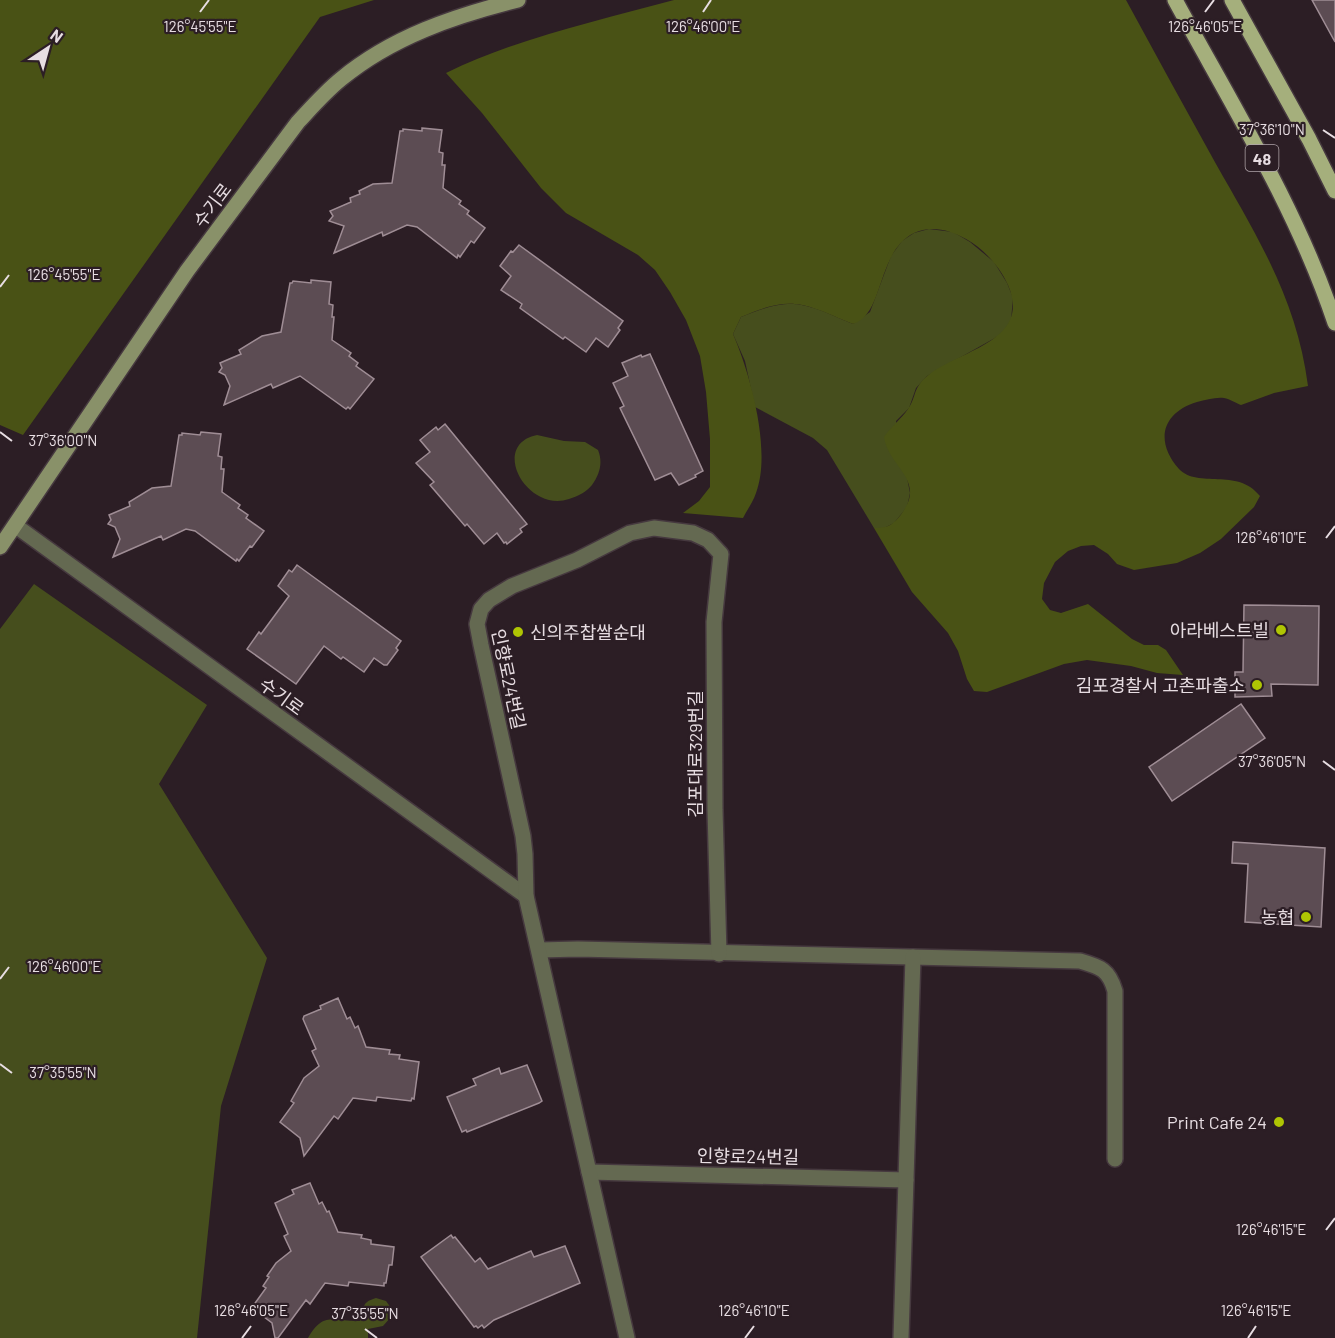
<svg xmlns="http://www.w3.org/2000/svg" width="1335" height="1338" viewBox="0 0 1335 1338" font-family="Barlow,'Noto Sans KR',sans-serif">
	<rect width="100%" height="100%" fill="#2c1e25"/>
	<g fill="#464e1d">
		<path d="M 929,229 L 953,232 L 970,242 L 994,262 L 1007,283 L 1013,298 L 1011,320 L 1002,334 L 927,376 L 916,388 L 909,408 L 896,421 L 910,493 L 907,507 L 894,523 L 884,528 L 874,528 L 827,450 L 813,438 L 755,407 L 745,361 L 733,334 L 741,317 C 793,295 804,303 853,324 L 870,312 L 891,256 L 902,241 L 914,233 Z"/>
		<path d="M 537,435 L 564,441 L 585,442 L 598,450 C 603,462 600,474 592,485 C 586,492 579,496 569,499 C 527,513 489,445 537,435 Z"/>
		<polygon points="34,584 207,705 159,784 267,958 221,1106 197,1338 0,1338 0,629"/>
		<path d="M 376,1298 L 386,1301 L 391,1308 L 391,1317 L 383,1326 L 368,1329 L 368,1338 L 308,1338 C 324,1310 335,1322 360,1321 C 366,1308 359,1303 376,1298 Z"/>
	</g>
	<g fill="#495215">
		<polygon points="0,0 374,0 320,17 23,435 0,425"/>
		<path d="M 674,0 L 1126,0 C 1156,55 1186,110 1216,164 C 1258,238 1297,300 1308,386 L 1274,393 L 1241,405 C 1236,403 1230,399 1224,398 C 1215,397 1206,400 1197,402 C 1161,413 1155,442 1179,469 C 1198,489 1237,467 1260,496 L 1254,507 L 1221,539 L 1200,553 L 1177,563 L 1134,570 L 1117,564 L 1108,554 L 1094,545 L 1081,546 L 1068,551 L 1055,562 L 1044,583 L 1042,599 L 1050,610 L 1061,613 L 1088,604 L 1132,639 L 1144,645 L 1158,645 L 1166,650 L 1183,675 L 1157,673 L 1131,666 L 1087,660 L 1064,664 L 987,692 L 974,691 L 967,679 L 958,651 L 948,633 L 912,592 L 874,528 C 885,528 892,526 899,517 C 929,480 889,469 884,437 C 891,427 901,419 908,409 C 916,398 913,389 925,378 C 956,350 1033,343 1008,285 C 1000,267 984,249 966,239 C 950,230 931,225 914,233 C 876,252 885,314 853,324 C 804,304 793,294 741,317 L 733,334 C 750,373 772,451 756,493 C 753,502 747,510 743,518 L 683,513 L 699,501 L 710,487 L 710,439 L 706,392 L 700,356 L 686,320 L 670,292 L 655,270 L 638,255 L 566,213 L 541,188 L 482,113 L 446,73 C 518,38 597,21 674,0 Z"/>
	</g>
	<g fill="#5c4c53" stroke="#9f8d95" stroke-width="1.5">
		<polygon points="1312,0 1335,0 1335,42"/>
		<polygon points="422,128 442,130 439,152 443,153 442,165 445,165 443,188 461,201 459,204 469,211 467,214 485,228 474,243 471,241 460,257 458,255 457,258 417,227 407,225 383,236 382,232 334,253 344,226 329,221 333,216 330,211 351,202 350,198 360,194 359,191 373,184 392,183 400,131 403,131 403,129 422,131"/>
		<polygon points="519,245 623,321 618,328 620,330 608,347 596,338 586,352 565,337 563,339 520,308 522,304 501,290 511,276 500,266 511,251 513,252"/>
		<polygon points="311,280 331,282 329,304 333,305 332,317 334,317 332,340 351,353 349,356 358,363 356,366 374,379 350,409 348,407 346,409 300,376 273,388 271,384 224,405 230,386 225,375 219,372 222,368 220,363 241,354 239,350 262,336 281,332 290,283 292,283 293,281 311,283"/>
		<polygon points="650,354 703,471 695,475 696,477 679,485 671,473 655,480 620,408 624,406 613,383 628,376 622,363 641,355 642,357"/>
		<polygon points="445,424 527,524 520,529 522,532 507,544 506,542 504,543 497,533 484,544 467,524 465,526 430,485 434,482 416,463 430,452 420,440 436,427 438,430"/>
		<polygon points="201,432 221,434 218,456 222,457 221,469 224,469 222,492 240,505 238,508 248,515 246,518 264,531 252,547 250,546 239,561 237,559 236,561 195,531 186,529 163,540 161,536 113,557 120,539 115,527 108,524 111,520 109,515 130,506 129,502 152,488 171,486 179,435 182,435 182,433 200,435"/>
		<polygon points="297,565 401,641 396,648 398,650 387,665 384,665 374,658 364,672 343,657 341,659 324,646 296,684 247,649 259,632 261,634 289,596 278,586 289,570 292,572"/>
		<polygon points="1244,605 1319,606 1318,685 1271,684 1272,696 1235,697 1235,672 1243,672"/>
		<polygon points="1241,704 1265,738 1172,801 1149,767"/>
		<polygon points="1233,842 1325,848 1321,927 1245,922 1248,864 1232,863"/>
		<polygon points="338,998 347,1019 350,1017 355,1028 358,1026 366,1047 390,1050 389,1054 400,1055 399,1059 419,1062 414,1099 412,1098 411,1101 377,1097 376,1101 353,1098 338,1119 334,1116 304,1156 300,1138 280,1122 294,1103 291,1101 304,1078 319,1066 312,1051 316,1049 303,1019 304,1016 321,1009 320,1006"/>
		<polygon points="527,1065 542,1101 539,1103 467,1132 466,1130 462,1132 447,1097 476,1085 473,1079 499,1068 501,1074"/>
		<polygon points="310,1183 319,1204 322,1202 327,1212 329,1211 338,1232 362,1235 361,1238 371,1240 371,1244 394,1247 392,1265 389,1265 386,1283 384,1283 384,1286 349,1282 348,1286 325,1283 310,1304 306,1300 278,1338 275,1338 272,1323 256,1311 257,1310 253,1306 266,1288 263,1286 269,1277 267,1276 276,1263 291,1251 284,1236 288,1234 275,1203 294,1194 292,1190"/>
		<polygon points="451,1235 453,1238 455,1237 475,1262 480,1258 488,1269 531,1251 534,1257 565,1246 580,1283 494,1320 484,1328 482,1325 478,1328 476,1326 474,1327 421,1257"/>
	</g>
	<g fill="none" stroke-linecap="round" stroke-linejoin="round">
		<g stroke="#46393f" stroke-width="18">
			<g id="street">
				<polyline points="16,526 526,896"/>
				<path d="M 540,950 L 578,949 L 1080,961 C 1101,967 1109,970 1115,991 L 1115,1159"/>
				<polyline points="589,1172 906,1180"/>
				<polyline points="627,1338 526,896 525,854 523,836 481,645 477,624 481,609 489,600 512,586 577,560 630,533 654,528 693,533 708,540 721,554 714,622 715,810 719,954"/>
				<polyline points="901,1338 913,957"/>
			</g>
		</g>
		<g stroke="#46393f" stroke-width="18">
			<path id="secondary" d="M 0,547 L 187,271 L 298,122 C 312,107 325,92 341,79 C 392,37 454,16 518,0"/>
		</g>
		<g stroke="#46393f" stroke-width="18">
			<g id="primary">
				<path d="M 1175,0 C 1232,105 1297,209 1335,323"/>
				<polyline points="1232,0 1309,139 1335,191"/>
			</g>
		</g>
		<use href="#street" stroke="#646951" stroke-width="15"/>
		<use href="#secondary" stroke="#899169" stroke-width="15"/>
		<use href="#primary" stroke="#a5af7c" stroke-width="15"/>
	</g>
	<path fill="none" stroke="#e7dde2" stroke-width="2" d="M 200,12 L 209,0M 703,12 L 711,0M 1205,12 L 1214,0M 1323,130 L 1335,138M 0,287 L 9,275M 0,432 L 12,441M 1326,538 L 1335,526M 1323,761 L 1335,770M 0,979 L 9,967M 0,1064 L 12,1073M 1326,1230 L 1335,1218M 365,1329 L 377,1338M 242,1338 L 251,1326M 745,1338 L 754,1326M 1248,1338 L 1256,1326"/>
	<g fill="#afc503" stroke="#2c1e25" stroke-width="2">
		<circle cx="1281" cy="630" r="6"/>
		<circle cx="518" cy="632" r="6"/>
		<circle cx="1257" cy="685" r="6"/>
		<circle cx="1306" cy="917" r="6"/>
		<circle cx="1279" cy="1122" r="6"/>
	</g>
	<g text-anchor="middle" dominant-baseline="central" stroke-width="4.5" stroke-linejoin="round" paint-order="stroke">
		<rect fill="#2c1e25" stroke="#afa4a9" stroke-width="1.5" x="1245.5" y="145" width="33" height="26" rx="4.5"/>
		<g font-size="16" font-weight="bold" fill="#e7dde2">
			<text x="1262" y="158">48</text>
		</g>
		<g font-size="18" fill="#e7dde2" stroke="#2c1e25">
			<text transform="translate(212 205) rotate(-53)">수기로</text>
			<text transform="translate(509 679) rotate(78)">인향로24번길</text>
			<text transform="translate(282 696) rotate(36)">수기로</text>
			<text transform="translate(695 754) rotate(-90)">김포대로329번길</text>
			<text transform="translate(748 1156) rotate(1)">인향로24번길</text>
		</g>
		<g font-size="18" fill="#e7dde2" stroke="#2c1e25" text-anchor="end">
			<text x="1269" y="630">아라베스트빌</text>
			<text x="530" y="632" text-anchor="start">신의주찹쌀순대</text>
			<text x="1245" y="685">김포경찰서 고촌파출소</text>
			<text x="1294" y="917">농협</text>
			<text x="1267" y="1122">Print Cafe 24</text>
		</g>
	</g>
	<g font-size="15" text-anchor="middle" fill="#e7dde2" stroke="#2c1e25" stroke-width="4.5" stroke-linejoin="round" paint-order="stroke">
		<text x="200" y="32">126°45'55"E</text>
		<text x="703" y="32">126°46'00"E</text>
		<text x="1205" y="32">126°46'05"E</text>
		<text x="1272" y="135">37°36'10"N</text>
		<text x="64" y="280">126°45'55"E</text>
		<text x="63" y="446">37°36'00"N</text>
		<text x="1271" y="543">126°46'10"E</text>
		<text x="1272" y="767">37°36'05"N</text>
		<text x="64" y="972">126°46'00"E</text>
		<text x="63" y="1078">37°35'55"N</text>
		<text x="1271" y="1235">126°46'15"E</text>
		<text x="251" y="1316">126°46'05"E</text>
		<text x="754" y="1316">126°46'10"E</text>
		<text x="1256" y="1316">126°46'15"E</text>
		<text x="365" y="1319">37°35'55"N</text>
	</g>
	<g transform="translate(48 48) rotate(36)" stroke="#2c1e25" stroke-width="4.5" paint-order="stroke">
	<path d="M0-4.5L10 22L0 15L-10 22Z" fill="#e7dde2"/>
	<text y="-9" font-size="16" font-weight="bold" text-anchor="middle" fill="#e7dde2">N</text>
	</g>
</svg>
